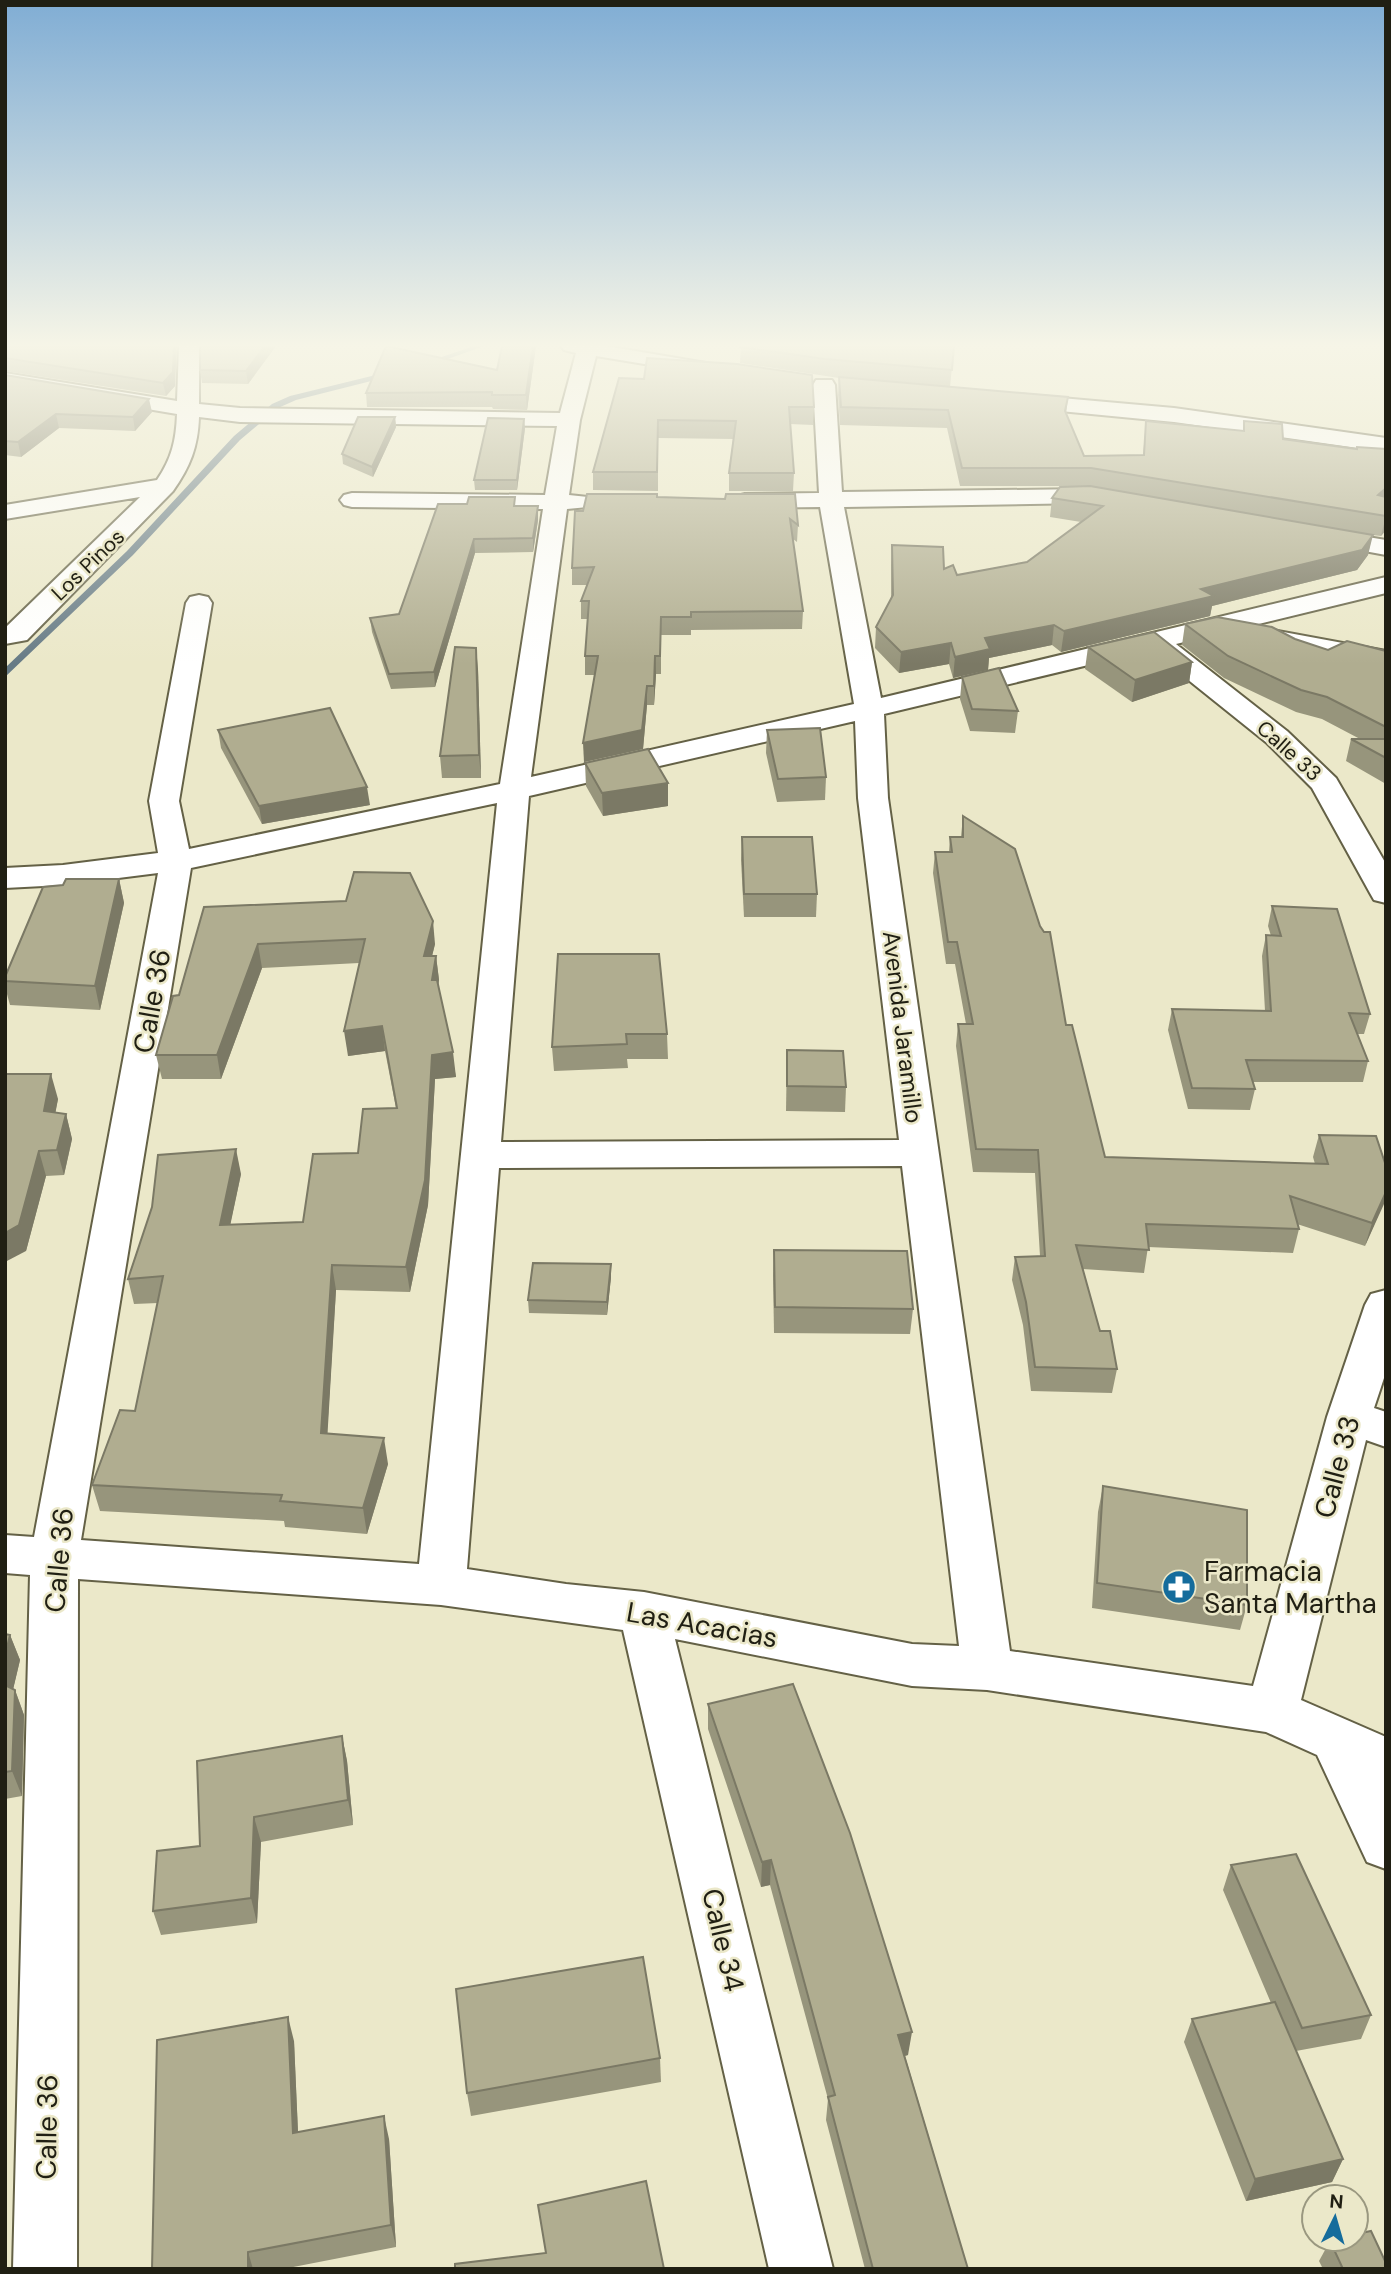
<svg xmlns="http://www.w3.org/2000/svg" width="1391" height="2274" viewBox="0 0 1391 2274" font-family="'DM Sans',sans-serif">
	<rect width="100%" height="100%" fill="#ebe8c9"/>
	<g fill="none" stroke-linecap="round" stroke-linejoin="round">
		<g fill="#677b86" fill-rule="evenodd">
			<polygon points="474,346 484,346 431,365 424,363"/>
			<polygon points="388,372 391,372 391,376 296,400 278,408 240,440 133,555 5,677 5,668 127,551 234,436 272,404 290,396"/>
		</g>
		<g stroke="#646146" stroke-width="4">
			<g id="minor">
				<path d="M 179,346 L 199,346 L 199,404 L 240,408 L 560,413 L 576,353 L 564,350 L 561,346 L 606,346 L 706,363 L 709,367 L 706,371 L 699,373 L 596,356 L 580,420 L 569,495 L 588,497 L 592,502 L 588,507 L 567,509 L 531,777 L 854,704 L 820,507 L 745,508 L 737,506 L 733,501 L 737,496 L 745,494 L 819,493 L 813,385 L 816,380 L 832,380 L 835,385 L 842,492 L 1088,489 L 1112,494 L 1116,499 L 1112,504 L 1104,506 L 1088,503 L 844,507 L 881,698 L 1386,577 L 1386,593 L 1176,644 L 1287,731 L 1336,778 L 1386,864 L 1386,903 L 1374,900 L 1370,893 L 1312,788 L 1267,743 L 1151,650 L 884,714 L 888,798 L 1010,1651 L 1253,1686 L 1327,1417 L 1365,1305 L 1371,1294 L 1386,1290 L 1386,1372 L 1374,1408 L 1386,1412 L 1386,1447 L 1366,1440 L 1301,1700 L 1386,1737 L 1386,1869 L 1367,1862 L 1317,1755 L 1266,1732 L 987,1690 L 912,1686 L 675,1639 L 833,2269 L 769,2269 L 623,1630 L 441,1605 L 78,1579 L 77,2269 L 13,2269 L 30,1575 L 5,1573 L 5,1535 L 34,1537 L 158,873 L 63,885 L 5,888 L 5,868 L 63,865 L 158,853 L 149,801 L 186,603 L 190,597 L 199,595 L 208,597 L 212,603 L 179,801 L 189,849 L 500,784 L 543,509 L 352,507 L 344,505 L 340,500 L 344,495 L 352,493 L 545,495 L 557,426 L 240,422 L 199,417 C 198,447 190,467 173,491 L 27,640 L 5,644 L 5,628 L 140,497 L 5,519 L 5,505 L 157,480 C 172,458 176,440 177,414 L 5,385 L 5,373 L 177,401 ZM 855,721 L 858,798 L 899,1140 L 501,1142 L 529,796 ZM 497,803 L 419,1564 L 81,1540 L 191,868 ZM 902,1166 L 959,1646 L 912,1644 L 644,1592 L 566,1584 L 467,1569 L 499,1168 Z"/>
				<polygon points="1016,394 1174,408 1386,438 1386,452 1174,422 1008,406 1005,401 1008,396"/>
				<polygon points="1319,529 1386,540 1386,555 1310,541 1307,536 1310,531"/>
				<polygon points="1267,629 1386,651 1386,667 1257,643 1253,637 1257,631"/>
			</g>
		</g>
		<use href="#minor" fill="#fff" fill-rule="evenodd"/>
	</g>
	<g fill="#97957c">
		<polygon points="5,346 175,386 166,396 5,371"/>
		<polygon points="276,346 248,384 202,383 200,370"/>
		<polygon points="502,346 536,346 527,410 493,409 492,407 367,407 366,393 497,370"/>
		<polygon points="741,346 954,346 950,387 1068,397 1066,415 1084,456 1143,456 1146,421 1243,431 1244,421 1283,439 1356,449 1386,449 1386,530 1381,536 1372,535 1368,555 1357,570 1212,606 1210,616 1061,652 1052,645 989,658 988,670 953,678 949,664 899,673 875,648 876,627 891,598 891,565 892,545 957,575 1027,562 1081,522 1050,517 1052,498 1089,486 960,486 947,428 840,425 838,395 839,378 740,363"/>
		<polygon points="5,375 152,412 135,431 59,428 21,457 5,455"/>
		<polygon points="619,378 814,407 813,425 790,424 794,473 793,491 729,491 729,473 733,439 658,438 658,491 593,490 593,472"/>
		<polygon points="395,417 396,427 373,477 343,464 342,454"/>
		<polygon points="525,428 517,490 475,490 474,480"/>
		<polygon points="795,494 798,525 797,542 793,539 803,611 802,629 691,630 691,635 661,635 661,674 656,674 654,705 647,705 643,749 584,762 595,675 585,675 585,656 588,619 581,619 581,601 587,585 572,585 572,568 583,511 657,497 725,499"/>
		<polygon points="438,504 516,506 538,520 533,552 475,553 435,687 391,689 372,632 370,618 399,614"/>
		<polygon points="1185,624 1295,639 1328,650 1386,651 1386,784 1346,761 1351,739 1360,739 1322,719 1296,712 1224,678 1182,645"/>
		<polygon points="1088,647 1192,662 1189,683 1132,702 1085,669"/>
		<polygon points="478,669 481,778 442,778 440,756"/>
		<polygon points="962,677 1018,711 1015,733 970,731 960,699"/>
		<polygon points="218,730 370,805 262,824 221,748"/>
		<polygon points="767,730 826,777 825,800 777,802 766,753"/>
		<polygon points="585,763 668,806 603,816 586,786"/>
		<polygon points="963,816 1066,1025 1105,1157 1315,1164 1313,1157 1319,1135 1386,1166 1386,1197 1365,1246 1297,1224 1299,1229 1293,1253 1148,1247 1144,1273 1083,1269 1100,1331 1117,1369 1112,1393 1031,1391 1023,1325 1012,1280 1015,1257 1040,1256 1035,1173 973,1172 956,1046 958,1024 966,1024 955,964 946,964 933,873 935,852 949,852 950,837 961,837"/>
		<polygon points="742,837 817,894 816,917 744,917 741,860"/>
		<polygon points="119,879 124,903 100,1010 10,1005 5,987 5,977"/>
		<polygon points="1272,906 1370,1014 1364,1034 1357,1034 1368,1061 1363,1082 1252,1082 1255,1089 1250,1110 1188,1109 1168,1030 1172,1009 1265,1011 1262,956 1266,935 1271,936 1268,926"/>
		<polygon points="204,907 435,944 432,956 436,956 439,980 438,984 456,1077 435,1079 428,1205 410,1292 336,1290 327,1433 388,1464 367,1534 285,1527 284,1521 100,1511 92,1485 135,1411 158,1303 134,1304 128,1279 241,1174 230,1225 303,1222 396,1108 385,1051 348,1056 359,963 262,968 221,1079 162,1079 156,1055 179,995"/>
		<polygon points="558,954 667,1034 668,1059 627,1059 628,1068 554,1071 552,1047"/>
		<polygon points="787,1050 846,1087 845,1112 786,1111"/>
		<polygon points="5,1074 58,1099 55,1113 66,1114 72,1139 64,1175 46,1176 26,1251"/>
		<polygon points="774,1250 913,1309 910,1334 774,1333 773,1275"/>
		<polygon points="611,1277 607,1315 529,1313 528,1300"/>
		<polygon points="1103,1486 1247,1605 1240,1630 1092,1608 1098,1512"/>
		<polygon points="5,1634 10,1635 20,1660 13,1689 15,1690 24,1715 22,1796 5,1799"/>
		<polygon points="708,1704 908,2055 905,2056 968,2269 865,2269 826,2120 828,2099 770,1885 761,1887 708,1729"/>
		<polygon points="342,1736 347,1761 353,1825 261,1842 257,1923 161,1935 153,1911 200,1846"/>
		<polygon points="1231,1865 1371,2015 1361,2039 1296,2051 1343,2159 1332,2182 1246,2201 1184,2042 1192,2019 1271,2003 1223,1890"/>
		<polygon points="294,2041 298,2132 389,2139 396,2247 283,2269 152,2269"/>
		<polygon points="660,2058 661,2082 471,2116 467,2093"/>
		<polygon points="1330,2241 1386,2269 1323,2269 1319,2261"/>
	</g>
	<g fill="#7b7965">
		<polygon points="174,346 177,346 175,386 166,396 163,383"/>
		<polygon points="265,346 276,346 248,384 246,371"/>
		<polygon points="533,346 536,346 527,410 526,395"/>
		<polygon points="149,399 152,412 135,431 133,417"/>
		<polygon points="56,414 59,428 21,457 18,442"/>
		<polygon points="395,417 396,427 373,477 372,467"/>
		<polygon points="524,419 525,428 517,490 517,480"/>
		<polygon points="1386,488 1386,503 1378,495"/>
		<polygon points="538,506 538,520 533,552 533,538"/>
		<polygon points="1386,516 1386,530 1381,536"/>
		<polygon points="1373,535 1368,555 1357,570 1212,606 1210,616 1061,652 1064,631"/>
		<polygon points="474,539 475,553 435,687 434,672"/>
		<polygon points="1054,625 1052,645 989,658 988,670 953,678 955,657 985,638"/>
		<polygon points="951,643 949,664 899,673 901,652"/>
		<polygon points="476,648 478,669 481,778 479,755"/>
		<polygon points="655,656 656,674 654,705 654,686"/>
		<polygon points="1192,662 1189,683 1132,702 1135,680"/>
		<polygon points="647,686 647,705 643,749 584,762 583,743"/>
		<polygon points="668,783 668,806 603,816 602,793"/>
		<polygon points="367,787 370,805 262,824 259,806"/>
		<polygon points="119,879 124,903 100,1010 95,986"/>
		<polygon points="433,921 435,944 426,980 424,956"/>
		<polygon points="258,944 262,968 221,1079 217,1055"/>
		<polygon points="436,956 439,980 435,1005 432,980"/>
		<polygon points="382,1026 385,1051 348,1056 344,1031"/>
		<polygon points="453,1052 456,1077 435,1079 428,1205 410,1292 406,1267 432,1055"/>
		<polygon points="51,1074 58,1099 51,1136 44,1111"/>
		<polygon points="66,1114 72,1139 64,1175 57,1150"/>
		<polygon points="236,1149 241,1174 225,1250 220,1225"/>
		<polygon points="39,1151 46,1176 26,1251 5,1262 5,1233"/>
		<polygon points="1386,1192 1386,1197 1384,1204 1365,1246 1372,1223"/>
		<polygon points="611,1264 611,1277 607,1315 607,1302"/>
		<polygon points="332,1265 336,1290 326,1459 321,1433"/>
		<polygon points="384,1438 388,1464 367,1534 363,1508"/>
		<polygon points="10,1635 20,1660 9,1707 5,1697 5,1656"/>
		<polygon points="15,1690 24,1715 22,1796 12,1771"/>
		<polygon points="342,1736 347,1761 353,1825 348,1800"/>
		<polygon points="254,1817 261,1842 257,1923 251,1898"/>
		<polygon points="771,1860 770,1885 761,1887 762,1862"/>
		<polygon points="288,2017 294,2041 299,2156 293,2133"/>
		<polygon points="912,2032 908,2055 895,2058 898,2035"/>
		<polygon points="384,2116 389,2139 396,2247 391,2225"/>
		<polygon points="1343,2159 1332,2182 1246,2201 1255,2179"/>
		<polygon points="248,2252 253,2269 248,2269"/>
	</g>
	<g fill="#b0ad90" stroke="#7b7965" stroke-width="2">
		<polygon points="5,346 174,346 173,372 163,383 5,358"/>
		<polygon points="200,346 265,346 246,371 200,370"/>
		<polygon points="386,346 497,370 502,346 533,346 526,395 492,395 492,392 366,393"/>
		<polygon points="741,346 954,346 952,370 825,359 740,347"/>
		<polygon points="647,358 737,364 812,375 814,407 789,407 794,473 729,473 736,421 658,420 657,472 593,472 619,378 644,379"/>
		<polygon points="5,375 149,399 133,417 56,414 18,442 5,441"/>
		<polygon points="839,377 1068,397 1065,411 1084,456 1144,455 1146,421 1244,431 1244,421 1282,424 1283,439 1357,449 1357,447 1386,449 1386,488 1378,495 1386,497 1386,516 1091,468 962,468 948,410 841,407"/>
		<polygon points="358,417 395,417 372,467 342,454"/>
		<polygon points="488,418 524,419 517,480 474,480"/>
		<polygon points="1090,486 1373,535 1362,550 1201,589 1214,596 1064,631 1054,625 985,638 990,649 955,657 951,643 901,652 876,627 893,595 892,545 943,547 944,569 953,565 957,575 1027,562 1103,506 1052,498 1060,487"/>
		<polygon points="587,494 657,494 657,497 725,499 726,494 795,494 798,525 790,519 803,611 691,612 691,617 661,617 660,656 655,656 654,686 647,686 642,730 583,743 598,656 585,656 589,601 581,601 594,567 572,568 575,511 583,511"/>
		<polygon points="469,497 515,497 514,506 538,506 533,538 474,539 434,672 389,674 370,618 399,614 438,504 467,504"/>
		<polygon points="1217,617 1272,627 1295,639 1328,650 1347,641 1386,651 1386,727 1327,697 1301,690 1228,656 1185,624"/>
		<polygon points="1154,632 1192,662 1135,680 1088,647"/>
		<polygon points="455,647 476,648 479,755 440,756"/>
		<polygon points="999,668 1018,711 972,709 962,677"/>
		<polygon points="330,708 367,787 259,806 218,730"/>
		<polygon points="820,728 826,777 778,779 767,730"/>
		<polygon points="1351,739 1386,739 1386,758"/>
		<polygon points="648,749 668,783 602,793 585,763"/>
		<polygon points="963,816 1015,849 1040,926 1044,932 1050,932 1066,1025 1072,1025 1105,1157 1328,1164 1319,1135 1376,1136 1386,1166 1386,1192 1372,1223 1290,1196 1299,1229 1146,1224 1149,1250 1076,1245 1100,1331 1110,1331 1117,1369 1035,1367 1026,1302 1015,1257 1045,1256 1038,1150 976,1149 958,1024 973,1024 957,942 948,942 935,852 952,852 950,837 963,837"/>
		<polygon points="742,837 812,837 817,894 744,894"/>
		<polygon points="354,872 410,873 433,921 424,956 436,956 432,980 437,980 453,1052 432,1055 425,1180 406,1267 332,1265 321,1433 384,1438 363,1508 280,1501 282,1495 92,1485 120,1410 135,1411 163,1276 128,1279 152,1207 158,1155 236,1149 220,1225 303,1222 313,1154 358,1153 363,1109 397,1108 382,1026 344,1031 365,939 258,944 217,1055 156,1055 173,996 179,995 204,907 346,901"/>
		<polygon points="66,879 119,879 95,986 5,981 5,977 43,887 63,885"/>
		<polygon points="1272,906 1337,909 1370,1014 1349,1013 1368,1061 1246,1060 1255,1089 1192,1088 1172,1009 1271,1011 1266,935 1281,936"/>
		<polygon points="558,954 659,954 667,1034 626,1034 627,1044 552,1047"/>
		<polygon points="787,1050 843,1051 846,1087 787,1086"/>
		<polygon points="5,1074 51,1074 44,1111 66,1114 57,1150 39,1151 19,1225 5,1233"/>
		<polygon points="774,1250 907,1251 913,1309 775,1307"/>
		<polygon points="533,1263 611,1264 607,1302 528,1300"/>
		<polygon points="1103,1486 1247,1510 1247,1605 1097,1583"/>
		<polygon points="5,1634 10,1635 5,1656"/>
		<polygon points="793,1684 850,1833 912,2032 898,2035 968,2269 873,2269 828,2097 835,2095 771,1860 762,1862 708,1704"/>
		<polygon points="5,1685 15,1690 12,1771 5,1772"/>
		<polygon points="342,1736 348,1800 254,1817 251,1898 153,1911 157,1851 200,1846 197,1761"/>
		<polygon points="1296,1854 1371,2015 1302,2028 1231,1865"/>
		<polygon points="643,1957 660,2058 467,2093 456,1989"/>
		<polygon points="1275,2002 1343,2159 1255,2179 1192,2019"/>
		<polygon points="288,2017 293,2133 384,2116 391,2225 248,2252 248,2269 152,2269 157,2040"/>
		<polygon points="646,2181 664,2269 455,2269 455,2264 546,2253 538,2205"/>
		<polygon points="1371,2231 1386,2263 1386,2269 1343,2269 1330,2241 1337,2239 1356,2239 1356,2234"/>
	</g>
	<linearGradient id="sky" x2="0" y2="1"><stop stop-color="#80add4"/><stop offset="0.52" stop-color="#f6f5e7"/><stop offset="1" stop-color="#f6f5e7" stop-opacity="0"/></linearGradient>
	<rect width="1391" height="664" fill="url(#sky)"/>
	<defs>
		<g id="pharmacy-disc" transform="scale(1.75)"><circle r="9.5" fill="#156c9c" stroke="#ebe8c9"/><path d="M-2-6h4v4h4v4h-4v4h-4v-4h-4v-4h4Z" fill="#fff"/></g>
	</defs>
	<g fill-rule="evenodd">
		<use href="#pharmacy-disc" x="1179" y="1587"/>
	</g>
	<g text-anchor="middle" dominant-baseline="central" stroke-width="5" stroke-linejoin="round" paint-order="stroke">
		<g font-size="21" fill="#201f13" stroke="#ebe8c9">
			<text transform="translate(88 565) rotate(-44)">Los Pinos</text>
			<text transform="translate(1289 751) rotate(42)">Calle 33</text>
		</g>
		<g font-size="24" fill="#201f13" stroke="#ebe8c9">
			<text transform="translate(903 1027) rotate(83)">Avenida Jaramillo</text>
		</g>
		<g font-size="28" fill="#201f13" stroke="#ebe8c9">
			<text transform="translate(152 1001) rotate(-80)">Calle 36</text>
			<text transform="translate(1337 1467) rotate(-75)">Calle 33</text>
			<text transform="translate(59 1560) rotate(-85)">Calle 36</text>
			<text transform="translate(702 1625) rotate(10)">Las Acacias</text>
			<text transform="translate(723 1940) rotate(77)">Calle 34</text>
			<text transform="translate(47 2127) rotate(-89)">Calle 36</text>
		</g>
		<g font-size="28" fill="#201f13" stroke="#ebe8c9" text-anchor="start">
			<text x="1204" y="1571">Farmacia<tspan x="1204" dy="32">Santa Martha</tspan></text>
		</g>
	</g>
	<rect width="1391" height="2274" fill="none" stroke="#201f13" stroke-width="14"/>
	<g transform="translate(1335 2218) rotate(5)"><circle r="33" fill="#ebe8c9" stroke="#9a9880" stroke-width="2"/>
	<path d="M0-5L12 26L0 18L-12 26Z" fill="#156c9c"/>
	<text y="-10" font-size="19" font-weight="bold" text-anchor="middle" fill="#201f13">N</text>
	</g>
</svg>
